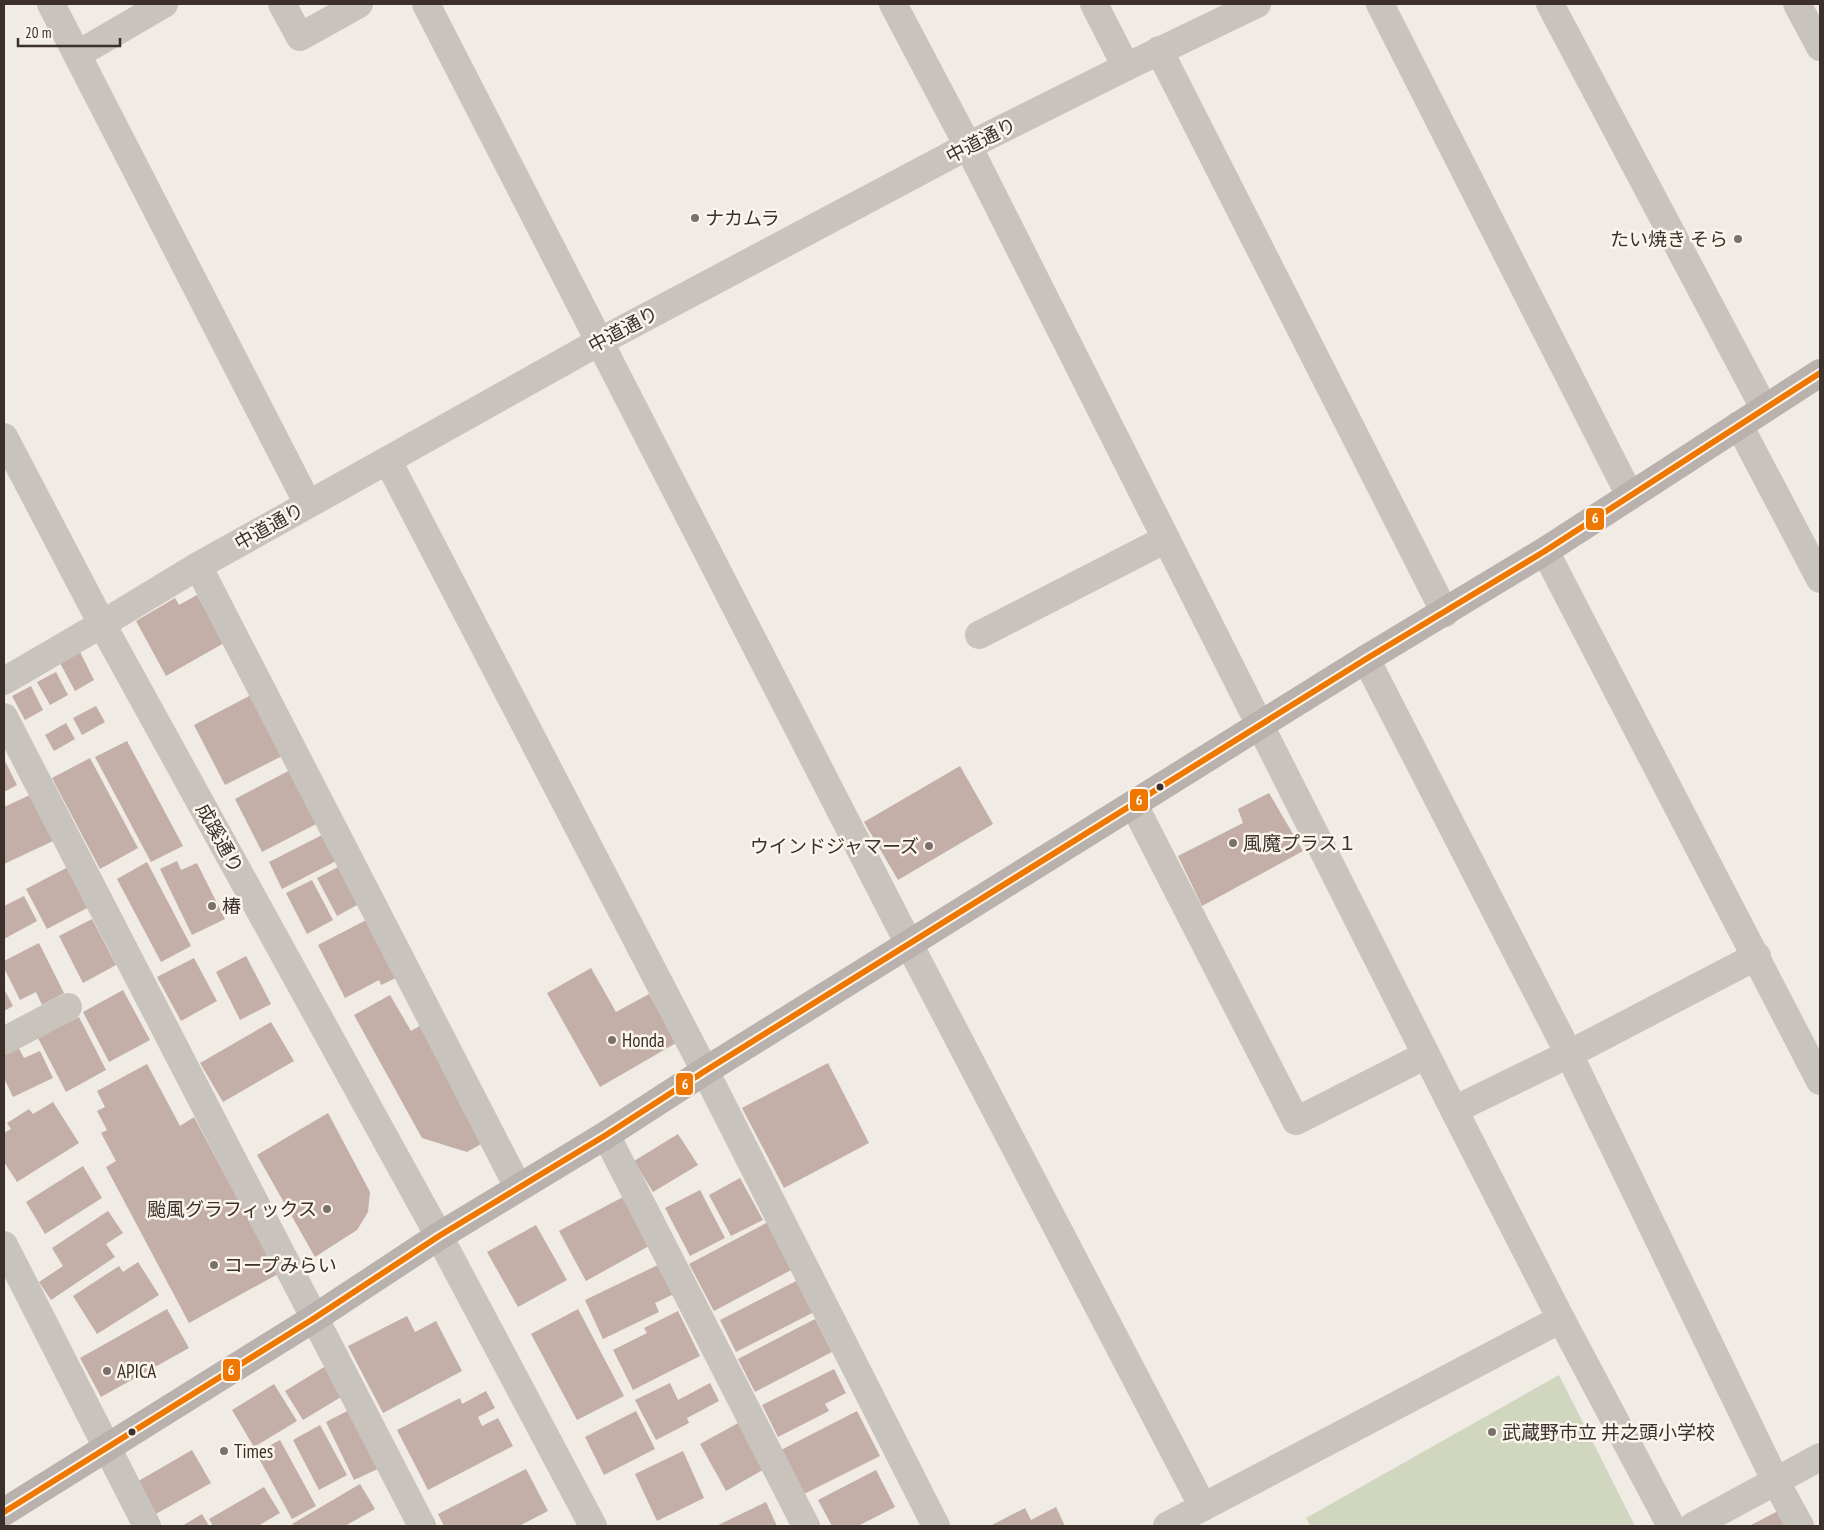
<svg xmlns="http://www.w3.org/2000/svg" width="1824" height="1530" viewBox="0 0 1824 1530" font-family="'PT Sans Narrow','Noto Sans JP',sans-serif">
	<rect width="100%" height="100%" fill="#f0ebe5"/>
	<polygon fill="#d1d6bf" points="1559,1375 1635,1526 1310,1526 1306,1518"/>
	<g fill="#c3afa7">
		<polygon points="197,595 224,643 166,676 136,621 175,598 179,605"/>
		<polygon points="80,652 94,680 75,691 60,663"/>
		<polygon points="56,672 68,695 50,705 37,682"/>
		<polygon points="31,686 43,710 25,720 12,696"/>
		<polygon points="253,694 284,755 225,785 194,725"/>
		<polygon points="96,706 105,722 82,735 73,718"/>
		<polygon points="66,723 75,739 54,751 45,735"/>
		<polygon points="127,741 183,846 151,862 95,757"/>
		<polygon points="90,758 138,848 100,869 52,778"/>
		<polygon points="4,759 17,785 4,792"/>
		<polygon points="960,766 993,824 898,880 864,822"/>
		<polygon points="292,769 320,822 262,852 235,799"/>
		<polygon points="1269,793 1303,851 1202,906 1178,856 1243,823 1238,809"/>
		<polygon points="32,794 53,841 4,864 4,807"/>
		<polygon points="324,834 338,860 282,889 269,862"/>
		<polygon points="177,861 181,870 197,863 225,919 192,935 160,869"/>
		<polygon points="147,862 191,946 161,962 117,879"/>
		<polygon points="340,866 359,904 337,916 317,878"/>
		<polygon points="68,867 89,907 47,929 26,889"/>
		<polygon points="312,880 333,920 307,934 286,893"/>
		<polygon points="24,896 37,921 4,939 4,906"/>
		<polygon points="92,919 116,965 83,983 59,936"/>
		<polygon points="368,919 398,977 381,985 379,980 345,998 318,945"/>
		<polygon points="39,943 64,993 42,1005 36,992 20,1000 4,968 4,961"/>
		<polygon points="246,956 271,1004 240,1020 216,972"/>
		<polygon points="194,958 217,1001 181,1021 157,977"/>
		<polygon points="591,968 616,1012 649,994 676,1043 600,1087 547,993"/>
		<polygon points="4,989 13,1006 4,1011"/>
		<polygon points="123,990 150,1040 109,1062 83,1012"/>
		<polygon points="390,995 411,1031 423,1024 488,1140 467,1152 422,1138 354,1015"/>
		<polygon points="79,1017 106,1070 66,1092 38,1038"/>
		<polygon points="271,1022 294,1061 223,1102 200,1063"/>
		<polygon points="18,1047 24,1058 40,1051 53,1078 13,1097 4,1078 4,1054"/>
		<polygon points="828,1063 869,1143 784,1188 742,1108"/>
		<polygon points="147,1064 180,1126 194,1117 278,1274 189,1323 106,1167 116,1161 101,1133 107,1130 97,1111 105,1107 97,1091"/>
		<polygon points="53,1102 79,1143 17,1182 4,1162 4,1133 11,1129 7,1123 29,1109 33,1114"/>
		<polygon points="328,1113 370,1192 368,1212 357,1230 315,1257 257,1155"/>
		<polygon points="678,1134 698,1165 653,1192 634,1161"/>
		<polygon points="83,1166 102,1198 45,1234 26,1202"/>
		<polygon points="740,1178 763,1220 731,1236 709,1195"/>
		<polygon points="700,1190 725,1238 690,1256 665,1208"/>
		<polygon points="623,1197 649,1246 586,1281 559,1231"/>
		<polygon points="108,1211 123,1233 106,1244 115,1257 51,1300 39,1282 63,1266 52,1248"/>
		<polygon points="768,1222 793,1269 714,1311 689,1264"/>
		<polygon points="536,1225 567,1280 518,1307 487,1252"/>
		<polygon points="138,1262 159,1295 97,1334 73,1296 119,1266 123,1272"/>
		<polygon points="660,1264 674,1294 655,1303 659,1312 603,1339 585,1300"/>
		<polygon points="798,1280 814,1312 736,1352 720,1320"/>
		<polygon points="167,1309 189,1348 101,1397 80,1358"/>
		<polygon points="578,1309 624,1396 577,1420 531,1334"/>
		<polygon points="678,1311 700,1356 633,1390 613,1350 647,1333 644,1328"/>
		<polygon points="407,1316 415,1332 436,1321 462,1371 383,1413 348,1346"/>
		<polygon points="815,1319 832,1352 755,1392 738,1359"/>
		<polygon points="329,1364 346,1394 303,1420 285,1391"/>
		<polygon points="834,1369 846,1393 825,1404 829,1411 778,1437 762,1405"/>
		<polygon points="670,1383 678,1400 710,1383 719,1401 687,1418 689,1423 656,1440 635,1400"/>
		<polygon points="274,1384 297,1421 254,1447 232,1410"/>
		<polygon points="486,1391 495,1408 478,1417 482,1426 498,1418 513,1446 428,1490 397,1430 460,1398 462,1404"/>
		<polygon points="353,1408 382,1467 354,1480 326,1422"/>
		<polygon points="636,1411 655,1449 604,1475 585,1437"/>
		<polygon points="857,1411 880,1456 804,1494 781,1450"/>
		<polygon points="740,1422 766,1468 726,1491 700,1444"/>
		<polygon points="320,1425 347,1475 319,1490 293,1440"/>
		<polygon points="280,1440 316,1506 292,1519 256,1453"/>
		<polygon points="192,1450 211,1483 154,1515 135,1483"/>
		<polygon points="683,1451 704,1498 657,1521 635,1474"/>
		<polygon points="526,1469 548,1511 519,1526 444,1526 438,1514"/>
		<polygon points="876,1470 895,1507 858,1526 832,1526 818,1500"/>
		<polygon points="360,1484 375,1509 345,1526 294,1526 292,1524"/>
		<polygon points="264,1487 280,1513 258,1526 213,1526 209,1519"/>
		<polygon points="766,1502 777,1526 716,1526"/>
		<polygon points="1056,1507 1065,1526 990,1526 1025,1508 1031,1520"/>
		<polygon points="1780,1510 1789,1526 1749,1526"/>
		<polygon points="202,1514 209,1526 182,1526"/>
	</g>
	<g fill="none" stroke-linecap="round" stroke-linejoin="round">
		<g stroke="#c9c3be" stroke-width="28">
			<polyline points="51,4 308,504"/>
			<polyline points="282,4 300,37 359,4"/>
			<polyline points="426,4 909,944 1203,1507"/>
			<polyline points="893,4 968,146 1454,1110 1561,1319 1671,1526"/>
			<polyline points="1094,4 1126,67"/>
			<polyline points="1380,4 1630,496"/>
			<polyline points="1550,4 1764,408"/>
			<polyline points="1797,4 1820,47"/>
			<polyline points="1159,50 1445,613"/>
			<polyline points="78,54 164,4"/>
			<polyline points="1739,425 1820,579"/>
			<polyline points="4,437 102,624 439,1236 593,1526"/>
			<polyline points="388,461 705,1071 936,1526"/>
			<polyline points="1545,551 1820,1081"/>
			<polyline points="198,566 518,1187"/>
			<polyline points="979,635 1166,539"/>
			<polyline points="1366,659 1569,1054 1776,1482 1800,1526"/>
			<polyline points="4,681 102,624 198,566 599,342 968,146 1126,67 1257,4"/>
			<polyline points="4,717 422,1526"/>
			<polyline points="1134,805 1296,1121 1426,1055"/>
			<polyline points="4,1041 68,1007"/>
			<polyline points="1454,1110 1569,1054 1757,956"/>
			<polyline points="606,1135 806,1526"/>
			<polyline points="4,1245 147,1526"/>
			<polyline points="1167,1526 1561,1319"/>
			<polyline points="1693,1526 1820,1457"/>
		</g>
		<polyline stroke="#b8b1ad" stroke-width="28" points="4,1512 313,1319 439,1236 606,1135 705,1071 1366,659 1545,551 1820,373"/>
		<g stroke="#fbf5ee" stroke-width="10">
			<polyline id="bus-1" points="4,1512 313,1319 439,1236 606,1135 705,1071 1366,659 1545,551 1820,373"/>
		</g>
		<use href="#bus-1" stroke="#e70" stroke-width="6"/>
	</g>
	<g fill="#7a716c" stroke="#fbf5ee" stroke-width="2">
		<circle cx="695" cy="218" r="5"/>
		<circle cx="1738" cy="239" r="5"/>
		<circle cx="1233" cy="843" r="5"/>
		<circle cx="929" cy="846" r="5"/>
		<circle cx="212" cy="906" r="5"/>
		<circle cx="612" cy="1040" r="5"/>
		<circle cx="327" cy="1209" r="5"/>
		<circle cx="214" cy="1265" r="5"/>
		<circle cx="107" cy="1371" r="5"/>
		<circle cx="1492" cy="1432" r="5"/>
		<circle cx="224" cy="1451" r="5"/>
	</g>
	<g fill="#3b302b" stroke="#fbf5ee" stroke-width="2">
		<circle cx="1160" cy="787" r="4.5"/>
		<circle cx="132" cy="1432" r="4.5"/>
	</g>
	<g text-anchor="middle" dominant-baseline="central" stroke-width="5" stroke-linejoin="round" paint-order="stroke">
		<g font-size="19" fill="#3b302b" stroke="#fbf5ee">
			<text transform="translate(981 140) rotate(-27)">中道通り</text>
			<text transform="translate(623 329) rotate(-28)">中道通り</text>
			<text transform="translate(269 526) rotate(-29)">中道通り</text>
			<text transform="translate(220 838) rotate(61)">成蹊通り</text>
		</g>
		<g font-size="19" fill="#3b302b" stroke="#fbf5ee" text-anchor="start">
			<text x="705" y="218">ナカムラ</text>
			<text x="1728" y="239" text-anchor="end">たい焼き そら</text>
			<text x="1243" y="843">風魔プラス１</text>
			<text x="919" y="846" text-anchor="end">ウインドジャマーズ</text>
			<text x="222" y="906">椿</text>
			<text x="622" y="1040">Honda</text>
			<text x="317" y="1209" text-anchor="end">颱風グラフィックス</text>
			<text x="224" y="1265">コープみらい</text>
			<text x="117" y="1371">APICA</text>
			<text x="1502" y="1432">武蔵野市立 井之頭小学校</text>
			<text x="234" y="1451">Times</text>
		</g>
	</g>
	<g stroke="#fbf5ee" stroke-width="2">
		<rect x="1585" y="507" width="20" height="24" rx="5" fill="#e70"/>
		<rect x="1129" y="788" width="20" height="24" rx="5" fill="#e70"/>
		<rect x="675" y="1072" width="19" height="24" rx="5" fill="#e70"/>
		<rect x="222" y="1358" width="19" height="24" rx="5" fill="#e70"/>
	</g>
	<g font-size="14" text-anchor="middle" font-weight="bold" fill="#fff">
		<text x="1595" y="523">6</text>
		<text x="1139" y="805">6</text>
		<text x="685" y="1089">6</text>
		<text x="231" y="1375">6</text>
	</g>
	<rect width="1824" height="1530" fill="none" stroke="#3b302b" stroke-width="10"/>
	<path d="M18 38v8h102v-8" fill="none" stroke="#3b302b" stroke-width="2.5"/>
	<text x="25" y="38" font-size="15" fill="#3b302b" stroke="#fbf5ee" stroke-width="4" paint-order="stroke">20 m</text>
</svg>
